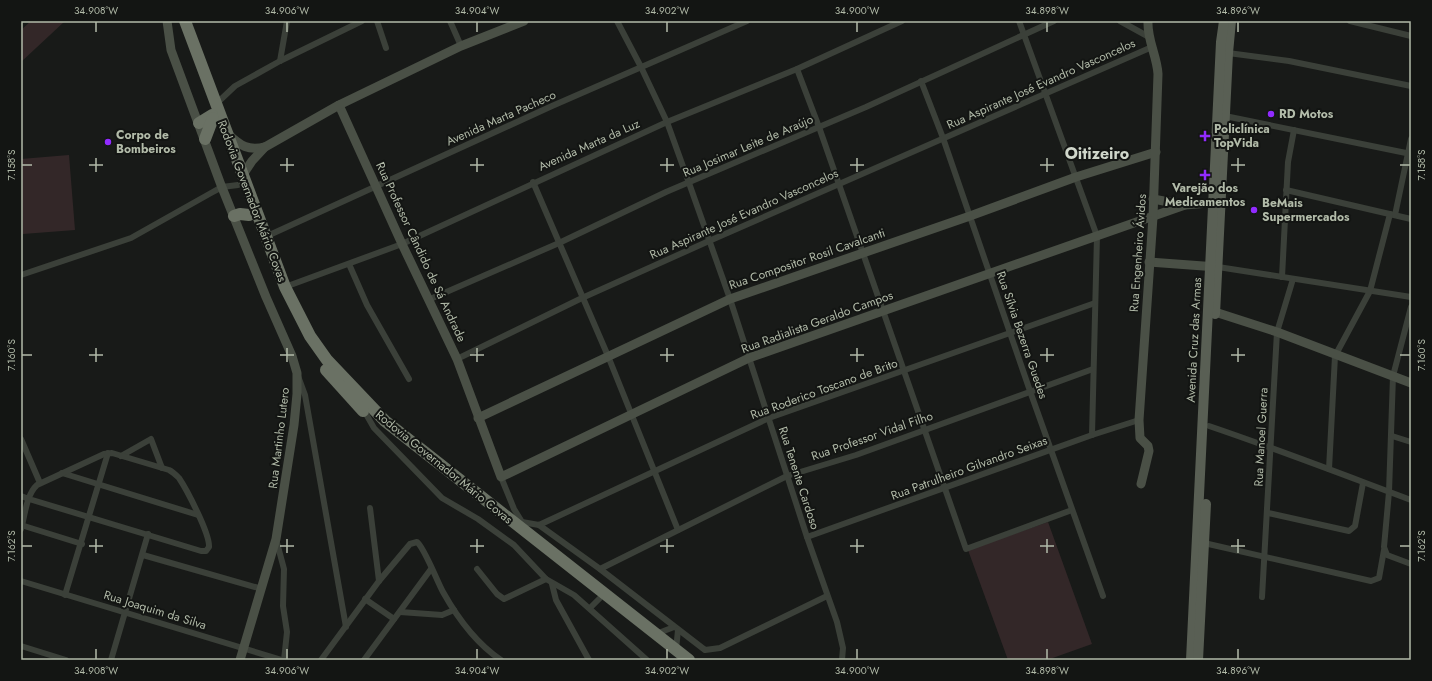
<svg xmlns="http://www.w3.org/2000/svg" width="1432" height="681" viewBox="0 0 1432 681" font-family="Jost,sans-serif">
	<rect width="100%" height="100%" fill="#181a18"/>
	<g fill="#332728">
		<polygon points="31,21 65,21 21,62 21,30"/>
		<polygon points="69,155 75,230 23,234 21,159"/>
		<polygon points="1048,522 1092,644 1047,660 1008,660 968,550"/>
	</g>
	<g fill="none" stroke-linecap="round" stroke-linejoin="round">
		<g stroke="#3b4039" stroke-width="6">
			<polyline points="377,21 386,48"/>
			<polyline points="450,21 461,46"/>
			<polyline points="617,21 641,67 667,122 689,183 730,299 807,537 837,622 843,648 842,660"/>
			<polyline points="1019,21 1097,236 1092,435"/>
			<polyline points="1120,21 1149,37"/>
			<polyline points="1350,21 1411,36"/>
			<polyline points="1228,53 1289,61 1411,86"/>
			<polyline points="280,61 287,21"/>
			<polyline points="797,69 819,127 966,549 1072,510"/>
			<polyline points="921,81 943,138 1030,391 1103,596"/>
			<polyline points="216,104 235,86 280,61 362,21"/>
			<polyline points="1225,116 1411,154"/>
			<polyline points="533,182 608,356 678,530"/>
			<polyline points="1286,190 1411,219"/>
			<polyline points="1395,215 1411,139"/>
			<polyline points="265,237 552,106 747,21"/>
			<polyline points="349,264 367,305 409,379"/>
			<polyline points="1218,267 1411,297"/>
			<polyline points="21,275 131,238 211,193 222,187 238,185"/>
			<polyline points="1282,277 1288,162 1294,130"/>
			<polyline points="285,287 402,244 667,122 797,69 902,21"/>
			<polyline points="428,300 559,243 666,192 866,107 1054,21"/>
			<polyline points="1411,307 1393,376 1389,492 1384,547 1387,555 1411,564"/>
			<polyline points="457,359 582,298 709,241 1152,47"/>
			<polyline points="298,376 305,395 346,627"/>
			<polyline points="366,414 374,428 442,498 478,519 514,545 546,579 574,595 647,660"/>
			<path d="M 1209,426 C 1277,449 1344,475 1411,500"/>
			<polyline points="1392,436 1411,442"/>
			<polyline points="21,439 40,483"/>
			<polyline points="121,456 151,439 162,468"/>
			<polyline points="1329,469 1335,356 1370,291 1390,214"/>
			<polyline points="62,473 198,515"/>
			<polyline points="501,477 514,509 522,522"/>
			<path d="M 21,496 L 29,499 L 201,551 L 206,551 L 209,547 C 210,534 187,490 179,478 C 176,475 173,472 169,470 L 112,453 L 104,454 L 37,485 C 26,495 25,516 21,529"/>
			<polyline points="370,508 379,581"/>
			<polyline points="1268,513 1349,531 1355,526 1363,483"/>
			<polyline points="522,522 539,525 769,418 1095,303"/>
			<polyline points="21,525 82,544"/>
			<polyline points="539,525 600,569 705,650 720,648 827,596"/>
			<polyline points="807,537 1092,435 1139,420"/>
			<polyline points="276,539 284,569 283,606 287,632 284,660"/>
			<polyline points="1204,543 1371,581 1379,578 1384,550"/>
			<polyline points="143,555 262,589"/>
			<polyline points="477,569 497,594 504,599 546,579"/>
			<polyline points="600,569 787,476 856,455 1093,369"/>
			<polyline points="21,581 282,660"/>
			<polyline points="552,584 556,600 589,660"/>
			<polyline points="65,595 108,453"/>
			<polyline points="1262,597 1277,332 1293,279"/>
			<polyline points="365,599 394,619"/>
			<polyline points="590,608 599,599"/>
			<polyline points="400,612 442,615 454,610"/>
			<polyline points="656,634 674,627"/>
			<polyline points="21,646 66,660"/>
			<polyline points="676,650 678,630"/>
			<polyline points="111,660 148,534"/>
			<path d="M 321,660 L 379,581 L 410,544 L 417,542 C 424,547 437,581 443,592 C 457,617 477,644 501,660"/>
			<polyline points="364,660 431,569"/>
		</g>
		<g stroke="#4a5046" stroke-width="9">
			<polyline points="167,21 171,50 221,185 266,297 292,356 297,373 297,394 294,425 276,539 240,660"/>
			<polyline points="339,105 402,244 457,359 501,477 749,358 1185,205 1220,202"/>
			<path d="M 228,134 C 241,146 248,151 265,147"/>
			<polyline points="242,176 252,161 265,147 339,105 461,46 524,21"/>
			<polyline points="1153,199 1185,205"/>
			<polyline points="1149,262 1217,267"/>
			<polyline points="1215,312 1277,332 1411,383"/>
			<polyline points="478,418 730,299 970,216 1076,177 1156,152"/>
			<path d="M 1141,484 L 1149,451 L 1148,446 L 1140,438 L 1139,420 L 1153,217 L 1158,74 C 1157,56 1147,40 1148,21"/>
		</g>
		<g stroke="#595f54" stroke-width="10">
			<polyline points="1215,314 1228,53 1231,21"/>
			<polyline points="1191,660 1221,42 1224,21"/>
			<polyline points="1198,660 1206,504"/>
		</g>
		<g stroke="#6a7164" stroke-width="12">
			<polyline points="185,21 285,287 310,336 327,360 385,421 689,660"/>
			<polyline points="199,123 212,115"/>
			<polyline points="205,139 213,118"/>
			<polyline points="234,216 240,214 249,215"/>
			<polyline points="326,370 363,411"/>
		</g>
	</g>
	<path fill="none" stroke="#b2bba9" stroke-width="1.5" d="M 96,22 L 96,32M 287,22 L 287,32M 477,22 L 477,32M 667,22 L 667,32M 857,22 L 857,32M 1047,22 L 1047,32M 1238,22 L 1238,32M 96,158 L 96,172M 287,158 L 287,172M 477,158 L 477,172M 667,158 L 667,172M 857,158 L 857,172M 1047,158 L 1047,172M 1238,158 L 1238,172M 22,165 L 32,165M 89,165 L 103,165M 280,165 L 294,165M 470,165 L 484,165M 660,165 L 674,165M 850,165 L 864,165M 1040,165 L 1054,165M 1231,165 L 1245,165M 1400,165 L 1410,165M 96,348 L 96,362M 287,348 L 287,362M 477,348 L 477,362M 667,348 L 667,362M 857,348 L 857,362M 1047,348 L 1047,362M 1238,348 L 1238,362M 22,355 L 32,355M 89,355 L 103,355M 280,355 L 294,355M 470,355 L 484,355M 660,355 L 674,355M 850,355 L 864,355M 1040,355 L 1054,355M 1231,355 L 1245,355M 1400,355 L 1410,355M 96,539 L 96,553M 287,539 L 287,553M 477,539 L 477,553M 667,539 L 667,553M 857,539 L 857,553M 1047,539 L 1047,553M 1238,539 L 1238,553M 22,546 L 32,546M 89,546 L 103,546M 280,546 L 294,546M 470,546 L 484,546M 660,546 L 674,546M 850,546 L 864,546M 1040,546 L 1054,546M 1231,546 L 1245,546M 1400,546 L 1410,546M 96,649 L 96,659M 287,649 L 287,659M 477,649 L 477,659M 667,649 L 667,659M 857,649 L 857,659M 1047,649 L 1047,659M 1238,649 L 1238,659"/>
	<g fill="#912bff" stroke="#131513" stroke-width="1.5">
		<circle cx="1271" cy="114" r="4"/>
		<path d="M1203 130h4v4h4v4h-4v4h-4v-4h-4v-4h4z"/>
		<circle cx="108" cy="142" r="4"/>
		<path d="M1203 169h4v4h4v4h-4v4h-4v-4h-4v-4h4z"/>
		<circle cx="1254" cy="210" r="4"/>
	</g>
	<g text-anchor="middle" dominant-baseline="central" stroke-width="4" stroke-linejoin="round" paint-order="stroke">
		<g font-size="12" fill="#b2bba9" stroke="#131513">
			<text transform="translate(1041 84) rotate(-24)">Rua Aspirante José Evandro Vasconcelos</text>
			<text transform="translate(501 118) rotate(-24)">Avenida Marta Pacheco</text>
			<text transform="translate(589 145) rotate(-24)">Avenida Marta da Luz</text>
			<text transform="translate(748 146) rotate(-23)">Rua Josimar Leite de Araújo</text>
			<text transform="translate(252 201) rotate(69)">Rodovia Governador Mário Covas</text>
			<text transform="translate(744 214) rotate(-24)">Rua Aspirante José Evandro Vasconcelos</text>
			<text transform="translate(421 252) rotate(65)">Rua Professor Cândido de Sá Andrade</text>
			<text transform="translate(1138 253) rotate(-86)">Rua Engenheiro Ávidos</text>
			<text transform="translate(807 259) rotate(-19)">Rua Compositor Rosil Cavalcanti</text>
			<text transform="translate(817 322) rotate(-20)">Rua Radialista Geraldo Campos</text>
			<text transform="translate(1022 335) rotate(71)">Rua Sílvia Bezerra Guedes</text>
			<text transform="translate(1194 340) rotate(-87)">Avenida Cruz das Armas</text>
			<text transform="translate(824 389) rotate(-20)">Rua Roderico Toscano de Brito</text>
			<text transform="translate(872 436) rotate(-19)">Rua Professor Vidal Filho</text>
			<text transform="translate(1261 437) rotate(-87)">Rua Manoel Guerra</text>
			<text transform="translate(279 438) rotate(-83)">Rua Martinho Lutero</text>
			<text transform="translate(444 467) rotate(39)">Rodovia Governador Mário Covas</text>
			<text transform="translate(969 468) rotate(-20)">Rua Patrulheiro Gilvandro Seixas</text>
			<text transform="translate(799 478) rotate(72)">Rua Tenente Cardoso</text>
			<text transform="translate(155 610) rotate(17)">Rua Joaquim da Silva</text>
		</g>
		<g font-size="12" font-weight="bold" fill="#b2bba9" stroke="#131513" text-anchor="start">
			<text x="1279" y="114">RD Motos</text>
			<text x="1214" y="129">Policlínica<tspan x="1214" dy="14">TopVida</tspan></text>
			<text x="116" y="135">Corpo de<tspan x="116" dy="14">Bombeiros</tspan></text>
			<text x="1205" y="188" text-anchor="middle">Varejão dos<tspan x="1205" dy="14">Medicamentos</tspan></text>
			<text x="1262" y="203">BeMais<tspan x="1262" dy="14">Supermercados</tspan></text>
		</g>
		<g font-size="16" font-weight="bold" fill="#d0d7cb" stroke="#131513">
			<text x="1097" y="153">Oitizeiro</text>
		</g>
	</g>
	<rect width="1432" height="681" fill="none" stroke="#131513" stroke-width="44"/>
	<rect x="22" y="22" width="1388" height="637" fill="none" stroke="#b2bba9" stroke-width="1.5"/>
	<g font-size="10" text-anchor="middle" fill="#b2bba9">
		<text x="96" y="14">34.908°W</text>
		<text x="287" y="14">34.906°W</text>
		<text x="477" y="14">34.904°W</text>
		<text x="667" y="14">34.902°W</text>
		<text x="857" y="14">34.900°W</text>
		<text x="1047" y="14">34.898°W</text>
		<text x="1238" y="14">34.896°W</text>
		<text transform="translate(11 165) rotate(-90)" y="4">7.158°S</text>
		<text transform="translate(1421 165) rotate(-90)" y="4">7.158°S</text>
		<text transform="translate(11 355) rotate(-90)" y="4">7.160°S</text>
		<text transform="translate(1421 355) rotate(-90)" y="4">7.160°S</text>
		<text transform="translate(11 546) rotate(-90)" y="4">7.162°S</text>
		<text transform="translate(1421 546) rotate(-90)" y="4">7.162°S</text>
		<text x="96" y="674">34.908°W</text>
		<text x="287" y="674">34.906°W</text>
		<text x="477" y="674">34.904°W</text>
		<text x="667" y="674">34.902°W</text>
		<text x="857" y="674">34.900°W</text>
		<text x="1047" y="674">34.898°W</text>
		<text x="1238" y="674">34.896°W</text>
	</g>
</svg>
